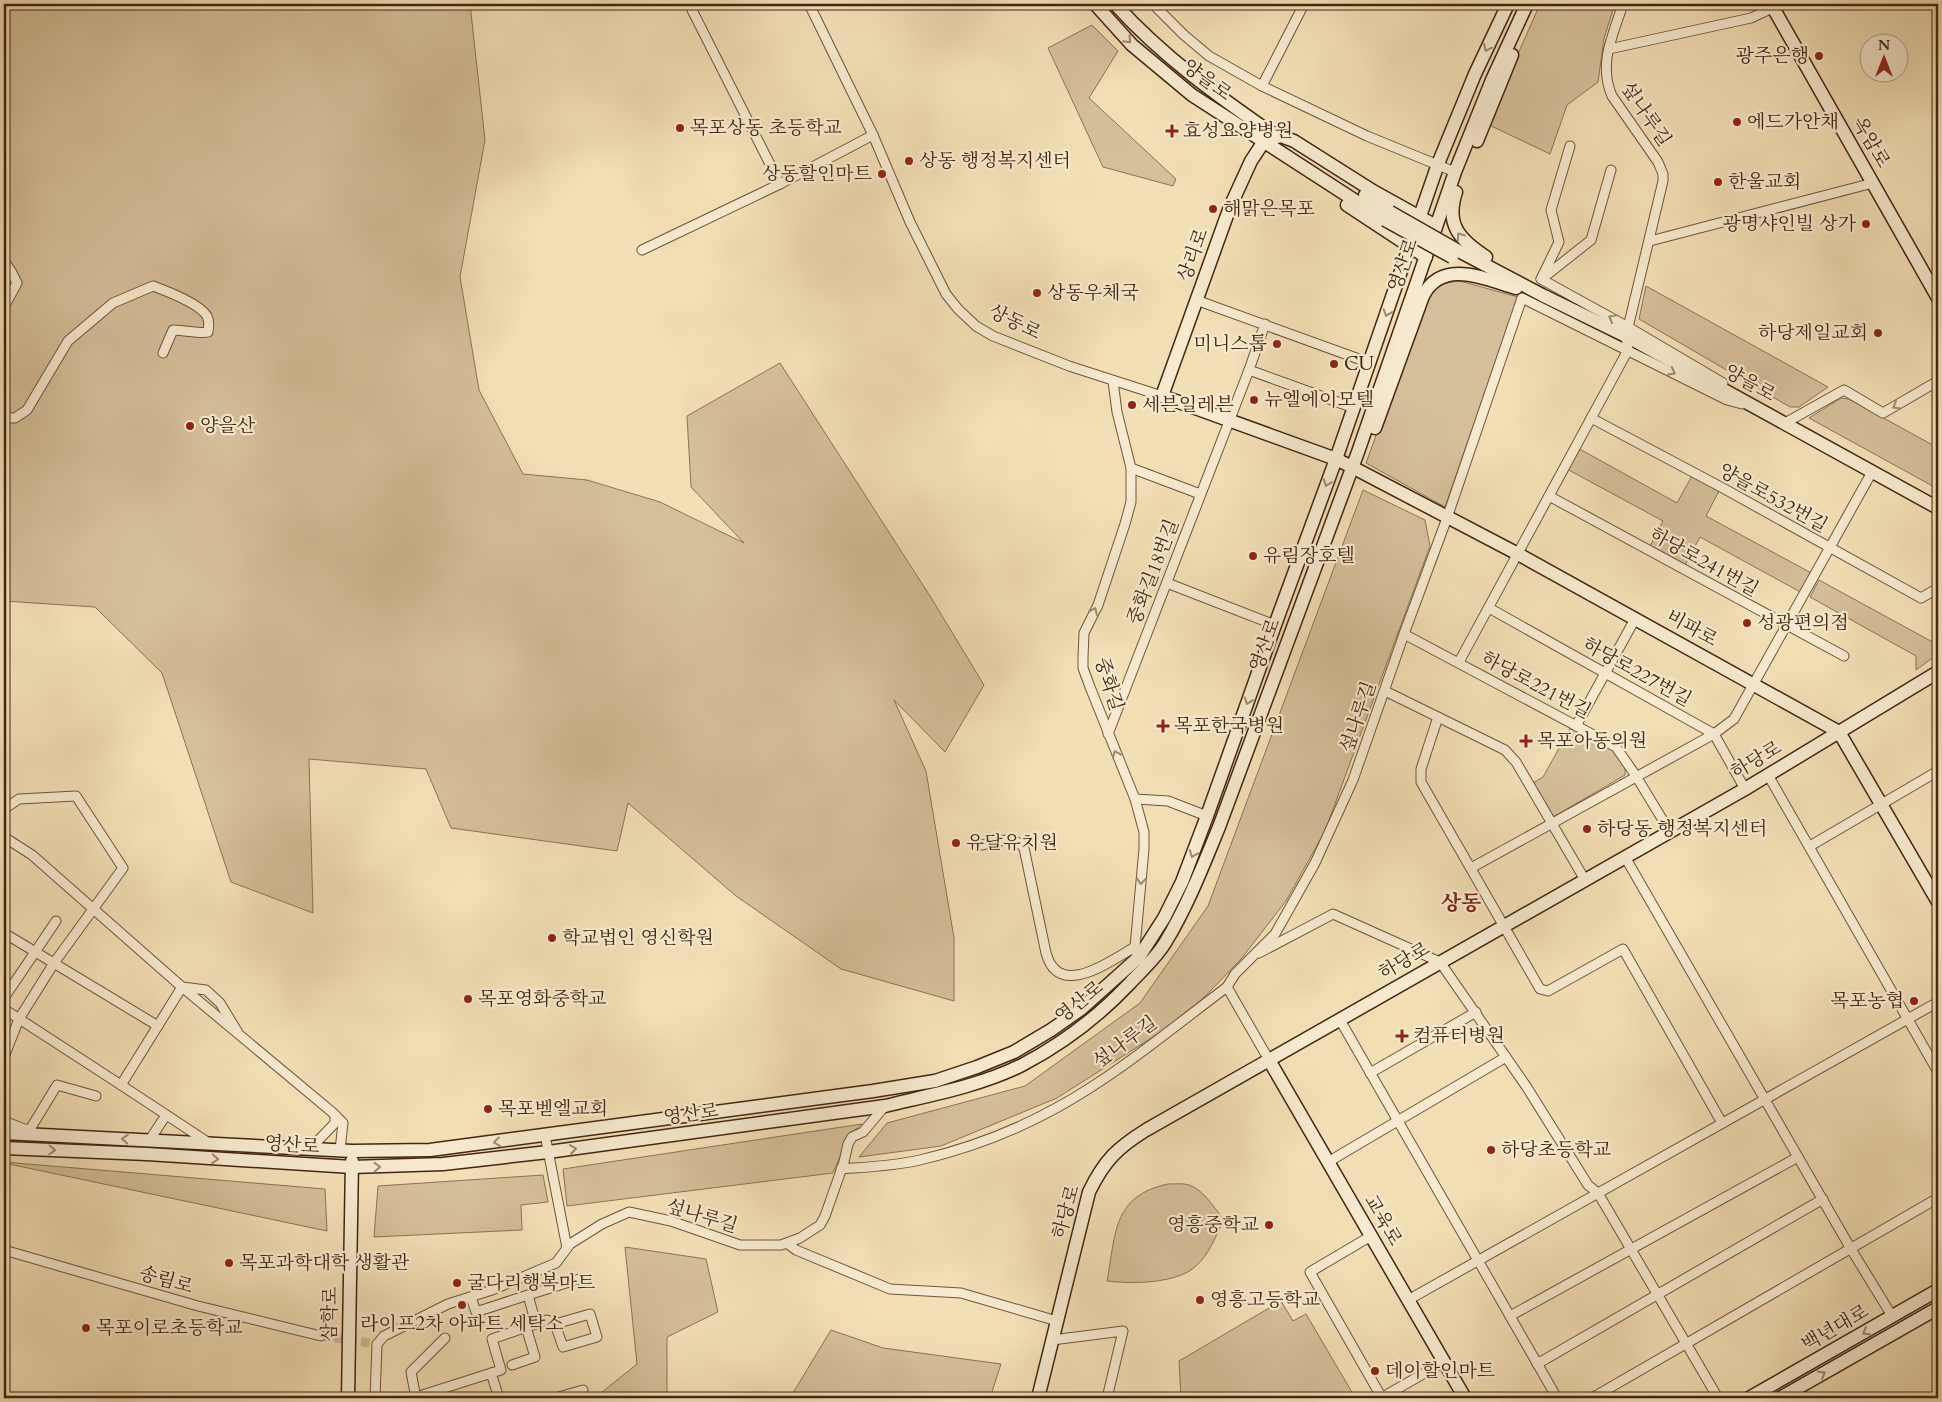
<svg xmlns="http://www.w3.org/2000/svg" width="1942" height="1402" viewBox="0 0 1942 1402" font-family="Cardo,'Noto Serif KR',serif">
	<rect width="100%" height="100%" fill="#f3dfb6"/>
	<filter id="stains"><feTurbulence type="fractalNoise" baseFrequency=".004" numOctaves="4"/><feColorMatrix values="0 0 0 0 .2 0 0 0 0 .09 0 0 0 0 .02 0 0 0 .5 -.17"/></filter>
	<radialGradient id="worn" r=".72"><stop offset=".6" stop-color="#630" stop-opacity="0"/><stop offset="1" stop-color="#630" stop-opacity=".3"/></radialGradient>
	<g fill="#d5bf9a" stroke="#8c7256">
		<polygon points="4,4 470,4 485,140 460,277 479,390 523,474 587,480 660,502 744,543 691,487 687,416 780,363 930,596 984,685 945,752 894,700 926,771 954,938 954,1001 841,969 736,896 628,803 617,851 451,828 426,769 309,759 313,913 231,882 162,673 95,607 4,601"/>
		<polygon points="1540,4 1615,4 1604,38 1598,82 1567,105 1550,154 1487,124"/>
		<polygon points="1092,25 1118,51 1089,98 1176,179 1173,186 1103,167 1048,48"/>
		<path d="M 1460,281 L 1518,297 L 1445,507 L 1366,463 L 1426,299 C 1435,286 1445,282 1460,281 Z"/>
		<polygon points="1646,286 1828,387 1799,407 1790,407 1639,319"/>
		<polygon points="1841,398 1849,399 1938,448 1938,489 1809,418"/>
		<polygon points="1576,447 1677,503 1694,472 1721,487 1706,516 1815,575 1804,594 1700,537 1683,569 1648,550 1663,521 1565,468"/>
		<polygon points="1363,490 1425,520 1430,546 1325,831 1286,901 1241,959 1186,1016 1057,1098 941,1146 859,1157 887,1123 1025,1086 1140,1003 1208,906"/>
		<polygon points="1819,580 1938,645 1938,654 1916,670 1916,656 1810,597"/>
		<path d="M 1571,727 C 1589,737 1628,751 1625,775 L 1555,816 L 1551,816 L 1533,783 L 1543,777 Z"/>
		<polygon points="862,1124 850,1134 833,1173 567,1206 563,1169"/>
		<polygon points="4,1162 325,1189 327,1231 4,1163"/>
		<polygon points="543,1175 548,1202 521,1205 522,1230 374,1237 378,1186"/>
		<path d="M 1168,1184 C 1175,1184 1183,1183 1189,1185 C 1204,1190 1214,1208 1224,1220 C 1216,1235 1209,1255 1196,1266 C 1177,1284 1131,1284 1107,1281 C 1116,1234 1112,1196 1168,1184 Z"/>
		<polygon points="625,1247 706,1259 718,1312 667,1337 667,1398 584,1398 601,1393 637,1364"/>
		<polygon points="1281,1301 1293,1321 1306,1314 1353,1394 1346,1398 1181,1398 1179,1361"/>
		<polygon points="831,1330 883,1348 1001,1364 990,1398 790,1398"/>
	</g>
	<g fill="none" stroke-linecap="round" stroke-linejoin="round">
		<polyline stroke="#d0ba95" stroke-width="9" stroke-dasharray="9 4.5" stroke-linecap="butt" points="321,1336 377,1344"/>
		<g stroke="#6f543a" stroke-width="11">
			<g id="street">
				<polyline points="689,4 780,184"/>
				<polyline points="809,4 873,135 910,222 946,294 958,309 976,326 993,336 1069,366 1162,396"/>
				<polyline points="1153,4 1184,35 1209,56 1262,86 1367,136 1455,172"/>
				<polyline points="1609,49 1751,18 1781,4"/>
				<polyline points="1262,86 1304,4"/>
				<polyline points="1650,241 1873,183"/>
				<polyline points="642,250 780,184 873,135"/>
				<polyline points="4,261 11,271 17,283 4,307"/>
				<polyline points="1543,278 1591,240 1611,170"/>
				<polyline points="1541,279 1628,327 1723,383"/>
				<polyline points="1541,279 1559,242 1551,210 1570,146"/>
				<polyline points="1196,300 1370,363"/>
				<polyline points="1249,370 1354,408"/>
				<polyline points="1113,381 1117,412 1131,468 1131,502 1125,524 1098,605 1084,633 1083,657 1083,668 1090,687 1135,799 1144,832 1144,849 1135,947 1136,952 1141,960"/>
				<path d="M 4,418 L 15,418 L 27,410 L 68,341 L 113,303 L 153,286 C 166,291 199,303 207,316 C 209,320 209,326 208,332 C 203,334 182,330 173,330 L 163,353"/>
				<polyline points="1591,418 1721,487 1921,598 1938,588"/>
				<polyline points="1785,423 1844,390 1883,413 1938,381"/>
				<polyline points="1131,468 1200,494"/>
				<polyline points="1549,496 1844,656"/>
				<polyline points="1167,583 1275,625"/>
				<polyline points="1489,608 1714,734 1745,789"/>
				<polyline points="1404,634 1616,747 1636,776 1670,832"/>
				<path d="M 1459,662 L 1628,350 L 1626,336 L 1663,181 L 1663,174 L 1658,162 L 1612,96 C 1598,64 1613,35 1623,4"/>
				<polyline points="1385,691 1505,750 1516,762 1585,880"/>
				<polyline points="1438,717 1421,769 1421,782 1540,989 1548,991 1623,949 1722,1123"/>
				<polyline points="1576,726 1635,619"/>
				<polyline points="1108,734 1249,370 1265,324"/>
				<polyline points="1768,775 1938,1072"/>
				<polyline points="1135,799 1168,801 1207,816"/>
				<polyline points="4,809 19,799 76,796 123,868 54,963 19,1019 4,1057"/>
				<polyline points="4,837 32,855 182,987 206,990 220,1003 237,1031"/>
				<path d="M 982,845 C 997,842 1013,834 1024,848 L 1046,953 C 1059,1000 1110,961 1135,947"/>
				<polyline points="1810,846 1938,771"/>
				<polyline points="1625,857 1851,1249 1892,1316"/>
				<polyline points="1471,868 1714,734 1734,719 1872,472"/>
				<polyline points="4,933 158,1026"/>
				<polyline points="1259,953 1333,914 1440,962 1526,1086 1588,1185 1598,1193 1718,1398"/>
				<polyline points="1227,987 1269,1060"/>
				<polyline points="4,998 56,921"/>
				<polyline points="4,1009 121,1085"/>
				<polyline points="1340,1020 1557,1398"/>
				<polyline points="1370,1073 1476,1012"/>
				<polyline points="4,1121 32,1132"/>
				<polyline points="29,1131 57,1085 96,1096"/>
				<polyline points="545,1135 567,1248"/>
				<polyline points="149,1141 166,1115"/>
				<polyline points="209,1143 121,1085 182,987 332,1112 343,1123 340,1150"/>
				<polyline points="310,1149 335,1123 335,1115"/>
				<polyline points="1328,1162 1506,1057"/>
				<path d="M 841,1169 C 868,1167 894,1166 920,1160 C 967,1149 1015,1131 1058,1107 C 1118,1074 1172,1028 1227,987 L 1235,974 L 1275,934 L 1315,863 L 1353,780 L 1404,634 L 1447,518 L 1522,298 L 1727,400 L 1742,404"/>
				<polyline points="1371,1236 1310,1272 1382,1398"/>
				<polyline points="788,1244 796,1250 890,1289 961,1293 1057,1321"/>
				<polyline points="4,1250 198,1306 321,1336"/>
				<polyline points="471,1297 476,1312 528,1295"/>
				<polyline points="1408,1300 1938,1002"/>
				<polyline points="1510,1316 1798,1157"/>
				<polyline points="536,1324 528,1295 579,1279"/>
				<polyline points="1052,1340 1123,1331 1107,1398"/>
				<polyline points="1537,1364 1823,1199"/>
				<polyline points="512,1365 535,1357 526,1327"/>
				<polyline points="491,1373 499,1398"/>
				<polyline points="416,1397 501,1370 492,1339 547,1320 555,1324 590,1314 597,1337 563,1347 555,1324"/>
				<polyline points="375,1398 377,1344 384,1336 448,1304 492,1290 556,1263 570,1244 602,1224 629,1212 671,1221 740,1245 781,1245 800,1238 820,1225 825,1216 844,1162 848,1144 852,1137 863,1132 885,1106"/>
				<polyline points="416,1398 411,1372 445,1338"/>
				<polyline points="555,1398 583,1390"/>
				<polyline points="1381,1398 1444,1362"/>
				<polyline points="1592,1398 1938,1198"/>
			</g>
		</g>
		<g stroke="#432511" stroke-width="15">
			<g id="secondary">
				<polyline points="1095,4 1132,45 1192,95 1385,220"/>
				<path d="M 1115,4 C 1163,57 1219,97 1277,137"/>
				<polyline points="1771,4 1938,298"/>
				<polyline points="1477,141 1512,55"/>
				<path d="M 1456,192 C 1445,225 1460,240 1486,257"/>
				<polyline points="1365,195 1390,212"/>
				<polyline points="1347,205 1426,257"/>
				<polyline points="1436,226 1373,191 1294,141 1270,132 1251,161 1230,207 1162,396 1336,459 1352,467 1518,554 1839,732 1938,902"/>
				<polyline points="1455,249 1542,295 1626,336 1938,508"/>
				<path d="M 1375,428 L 1423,296 C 1442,258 1485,279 1516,288"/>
				<polyline points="1269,1060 1465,1398"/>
				<polyline points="4,1133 352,1151 430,1150 873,1091 935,1081 977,1067 1014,1052 1051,1030 1081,1009 1139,957 1164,918 1182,882 1207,816 1275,625 1336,459 1438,164 1475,74 1508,4"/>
				<path d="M 4,1148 L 147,1154 L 352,1167 L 443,1164 L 548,1152 L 885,1106 C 930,1095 980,1086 1022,1065 C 1062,1044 1099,1016 1130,983 C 1142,970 1156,958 1165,943 C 1187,907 1203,866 1219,827 L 1358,452 L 1455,172 L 1492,80 L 1527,4"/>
				<polyline points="348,1398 352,1161"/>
				<path d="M 1038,1398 L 1089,1192 C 1104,1161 1117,1148 1146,1130 L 1745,789 L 1938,672"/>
				<polyline points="1749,1398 1938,1290"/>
				<polyline points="1780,1398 1938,1308"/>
			</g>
		</g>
		<use href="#street" stroke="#f7ead0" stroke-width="9"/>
		<use href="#secondary" stroke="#f7ead0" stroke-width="12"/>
		<g stroke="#432511" stroke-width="15" stroke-linecap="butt">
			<g id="secondary-bridge">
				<polyline points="1390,212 1455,249"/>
				<polyline points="1385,220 1452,257"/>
			</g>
		</g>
		<use href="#secondary-bridge" stroke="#f7ead0" stroke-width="12"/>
	</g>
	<defs><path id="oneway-chevron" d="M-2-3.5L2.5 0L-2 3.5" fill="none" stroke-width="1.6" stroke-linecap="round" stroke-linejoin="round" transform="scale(1.25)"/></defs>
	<g stroke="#9d8870">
		<use href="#oneway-chevron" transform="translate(1128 40) rotate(47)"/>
		<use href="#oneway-chevron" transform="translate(1487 48) rotate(115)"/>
		<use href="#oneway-chevron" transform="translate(1460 236) rotate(-125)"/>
		<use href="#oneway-chevron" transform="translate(1387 313) rotate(109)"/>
		<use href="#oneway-chevron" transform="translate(1612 318) rotate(-151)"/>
		<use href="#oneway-chevron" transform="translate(1672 372) rotate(27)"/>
		<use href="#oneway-chevron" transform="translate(1896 406) rotate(150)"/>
		<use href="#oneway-chevron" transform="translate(1327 483) rotate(110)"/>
		<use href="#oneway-chevron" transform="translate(1094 611) rotate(-65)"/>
		<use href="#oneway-chevron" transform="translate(1248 701) rotate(109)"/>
		<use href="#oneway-chevron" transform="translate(1116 754) rotate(-113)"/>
		<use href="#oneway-chevron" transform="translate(1193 854) rotate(112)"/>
		<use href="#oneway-chevron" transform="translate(1141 881) rotate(95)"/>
		<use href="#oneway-chevron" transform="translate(125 1139) rotate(-176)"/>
		<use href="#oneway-chevron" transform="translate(497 1142) rotate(173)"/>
		<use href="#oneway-chevron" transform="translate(573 1149) rotate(-8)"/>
		<use href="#oneway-chevron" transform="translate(52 1150) rotate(3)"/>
		<use href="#oneway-chevron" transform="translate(215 1159) rotate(4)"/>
		<use href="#oneway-chevron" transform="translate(377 1167) rotate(-2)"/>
		<use href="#oneway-chevron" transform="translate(1866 1332) rotate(150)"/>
		<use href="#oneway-chevron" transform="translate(1822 1374) rotate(-30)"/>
	</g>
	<g fill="#8f2418" stroke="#f7ead0" stroke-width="2">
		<circle cx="1819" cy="56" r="5"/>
		<circle cx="1737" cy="122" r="5"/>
		<circle cx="680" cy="128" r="5"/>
		<path d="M1169.5 123.5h5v5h5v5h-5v5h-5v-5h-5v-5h5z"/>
		<circle cx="909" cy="161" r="5"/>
		<circle cx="882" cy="174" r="5"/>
		<circle cx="1718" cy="182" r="5"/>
		<circle cx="1213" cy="209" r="5"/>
		<circle cx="1866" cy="224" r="5"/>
		<circle cx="1037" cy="293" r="5"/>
		<circle cx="1878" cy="333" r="5"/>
		<circle cx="1277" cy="344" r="5"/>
		<circle cx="1334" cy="364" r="5"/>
		<circle cx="1254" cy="400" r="5"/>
		<circle cx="1132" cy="405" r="5"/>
		<circle cx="190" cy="426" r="5"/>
		<circle cx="1253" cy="556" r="5"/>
		<circle cx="1747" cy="623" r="5"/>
		<path d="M1160.5 718.5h5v5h5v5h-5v5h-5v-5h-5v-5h5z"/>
		<path d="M1523.5 733.5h5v5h5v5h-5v5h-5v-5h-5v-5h5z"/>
		<circle cx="1587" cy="829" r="5"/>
		<circle cx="956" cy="843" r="5"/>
		<circle cx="552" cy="938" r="5"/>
		<circle cx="468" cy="999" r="5"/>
		<circle cx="1914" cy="1001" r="5"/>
		<path d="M1399.5 1028.5h5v5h5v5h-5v5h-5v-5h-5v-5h5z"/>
		<circle cx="488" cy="1109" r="5"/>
		<circle cx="1491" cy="1150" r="5"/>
		<circle cx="1269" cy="1225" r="5"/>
		<circle cx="229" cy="1263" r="5"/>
		<circle cx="457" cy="1283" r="5"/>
		<circle cx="1200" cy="1300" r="5"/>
		<circle cx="462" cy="1305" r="5"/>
		<circle cx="86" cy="1328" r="5"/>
		<circle cx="1375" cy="1371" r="5"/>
	</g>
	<g text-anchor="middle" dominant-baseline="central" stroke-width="4.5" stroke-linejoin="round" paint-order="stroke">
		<g font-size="19" fill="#432511" stroke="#f7ead0" text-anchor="start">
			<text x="1809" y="56" text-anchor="end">광주은행</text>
			<text x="1747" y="122">에드가안채</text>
			<text x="690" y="128">목포상동 초등학교</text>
			<text x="1183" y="131">효성요양병원</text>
			<text x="919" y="161">상동 행정복지센터</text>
			<text x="872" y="174" text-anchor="end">상동할인마트</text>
			<text x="1728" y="182">한울교회</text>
			<text x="1223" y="209">해맑은목포</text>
			<text x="1856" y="224" text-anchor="end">광명샤인빌 상가</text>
			<text x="1047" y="293">상동우체국</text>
			<text x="1868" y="333" text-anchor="end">하당제일교회</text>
			<text x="1267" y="344" text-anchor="end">미니스톱</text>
			<text x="1344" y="364">CU</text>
			<text x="1264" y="400">뉴엘에이모텔</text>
			<text x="1142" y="405">세븐일레븐</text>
			<text x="200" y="426">양을산</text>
			<text x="1263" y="556">유림장호텔</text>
			<text x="1757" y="623">성광편의점</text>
			<text x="1174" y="726">목포한국병원</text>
			<text x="1537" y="741">목포아동의원</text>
			<text x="1597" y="829">하당동 행정복지센터</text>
			<text x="966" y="843">유달유치원</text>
			<text x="562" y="938">학교법인 영신학원</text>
			<text x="478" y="999">목포영화중학교</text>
			<text x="1904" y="1001" text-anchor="end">목포농협</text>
			<text x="1413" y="1036">컴퓨터병원</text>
			<text x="498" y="1109">목포벧엘교회</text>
			<text x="1501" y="1150">하당초등학교</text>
			<text x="1259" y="1225" text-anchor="end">영흥중학교</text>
			<text x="239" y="1263">목포과학대학 생활관</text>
			<text x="467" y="1283">굴다리행복마트</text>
			<text x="1210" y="1300">영흥고등학교</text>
			<text x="462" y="1324" text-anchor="middle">라이프2차 아파트 세탁소</text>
			<text x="96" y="1328">목포이로초등학교</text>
			<text x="1385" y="1371">데이할인마트</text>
		</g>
		<g font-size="19" fill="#432511" stroke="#f7ead0">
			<text transform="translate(1207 80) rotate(36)">양을로</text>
			<text transform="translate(1646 114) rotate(56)">섶나루길</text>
			<text transform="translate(1871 142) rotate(60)">옥암로</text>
			<text transform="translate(1193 255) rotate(-70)">상리로</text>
			<text transform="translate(1403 265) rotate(-71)">영산로</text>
			<text transform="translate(1015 322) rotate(26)">상동로</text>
			<text transform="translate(1750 383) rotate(29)">양을로</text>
			<text transform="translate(1773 498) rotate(29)">양을로532번길</text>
			<text transform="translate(1704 562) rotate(29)">하당로241번길</text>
			<text transform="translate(1153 572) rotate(-69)">중화길18번길</text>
			<text transform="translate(1692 628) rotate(29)">비파로</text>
			<text transform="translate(1265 645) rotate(-70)">영산로</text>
			<text transform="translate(1637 672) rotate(29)">하당로227번길</text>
			<text transform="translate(1109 684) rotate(73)">중화길</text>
			<text transform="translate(1536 685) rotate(28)">하당로221번길</text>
			<text transform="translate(1358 717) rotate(-71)">섶나루길</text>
			<text transform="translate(1756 760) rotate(-31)">하당로</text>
			<text transform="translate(1404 961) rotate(-30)">하당로</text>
			<text transform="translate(1079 1002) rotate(-39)">영산로</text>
			<text transform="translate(1125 1042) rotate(-36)">섶나루길</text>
			<text transform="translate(691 1114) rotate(-8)">영산로</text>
			<text transform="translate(292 1145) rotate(4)">영산로</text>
			<text transform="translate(1066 1212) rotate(-74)">하당로</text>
			<text transform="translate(702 1216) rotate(17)">섶나루길</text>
			<text transform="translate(1383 1220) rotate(60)">교육로</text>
			<text transform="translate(166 1280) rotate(16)">송림로</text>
			<text transform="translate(330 1314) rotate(-89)">삼학로</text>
			<text transform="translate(1835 1328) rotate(-30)">백년대로</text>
		</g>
		<g font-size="21" font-weight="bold" fill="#7a1f14" stroke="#f7ead0">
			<text x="1461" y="903">상동</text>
		</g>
	</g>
	<rect width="1942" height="1402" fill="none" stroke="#f3dfb6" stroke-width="20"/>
	<rect x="5" y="5" width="1932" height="1392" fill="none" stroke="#432511" stroke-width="2.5"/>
	<rect x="10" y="10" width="1922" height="1382" fill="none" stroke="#432511"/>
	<g transform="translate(1884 58)"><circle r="24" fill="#f7ead0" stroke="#af9b84"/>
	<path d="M0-4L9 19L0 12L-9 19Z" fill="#8f2418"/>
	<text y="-8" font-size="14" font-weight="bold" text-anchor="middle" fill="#432511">N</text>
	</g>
	<rect width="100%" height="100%" filter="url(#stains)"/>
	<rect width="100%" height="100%" fill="url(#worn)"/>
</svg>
